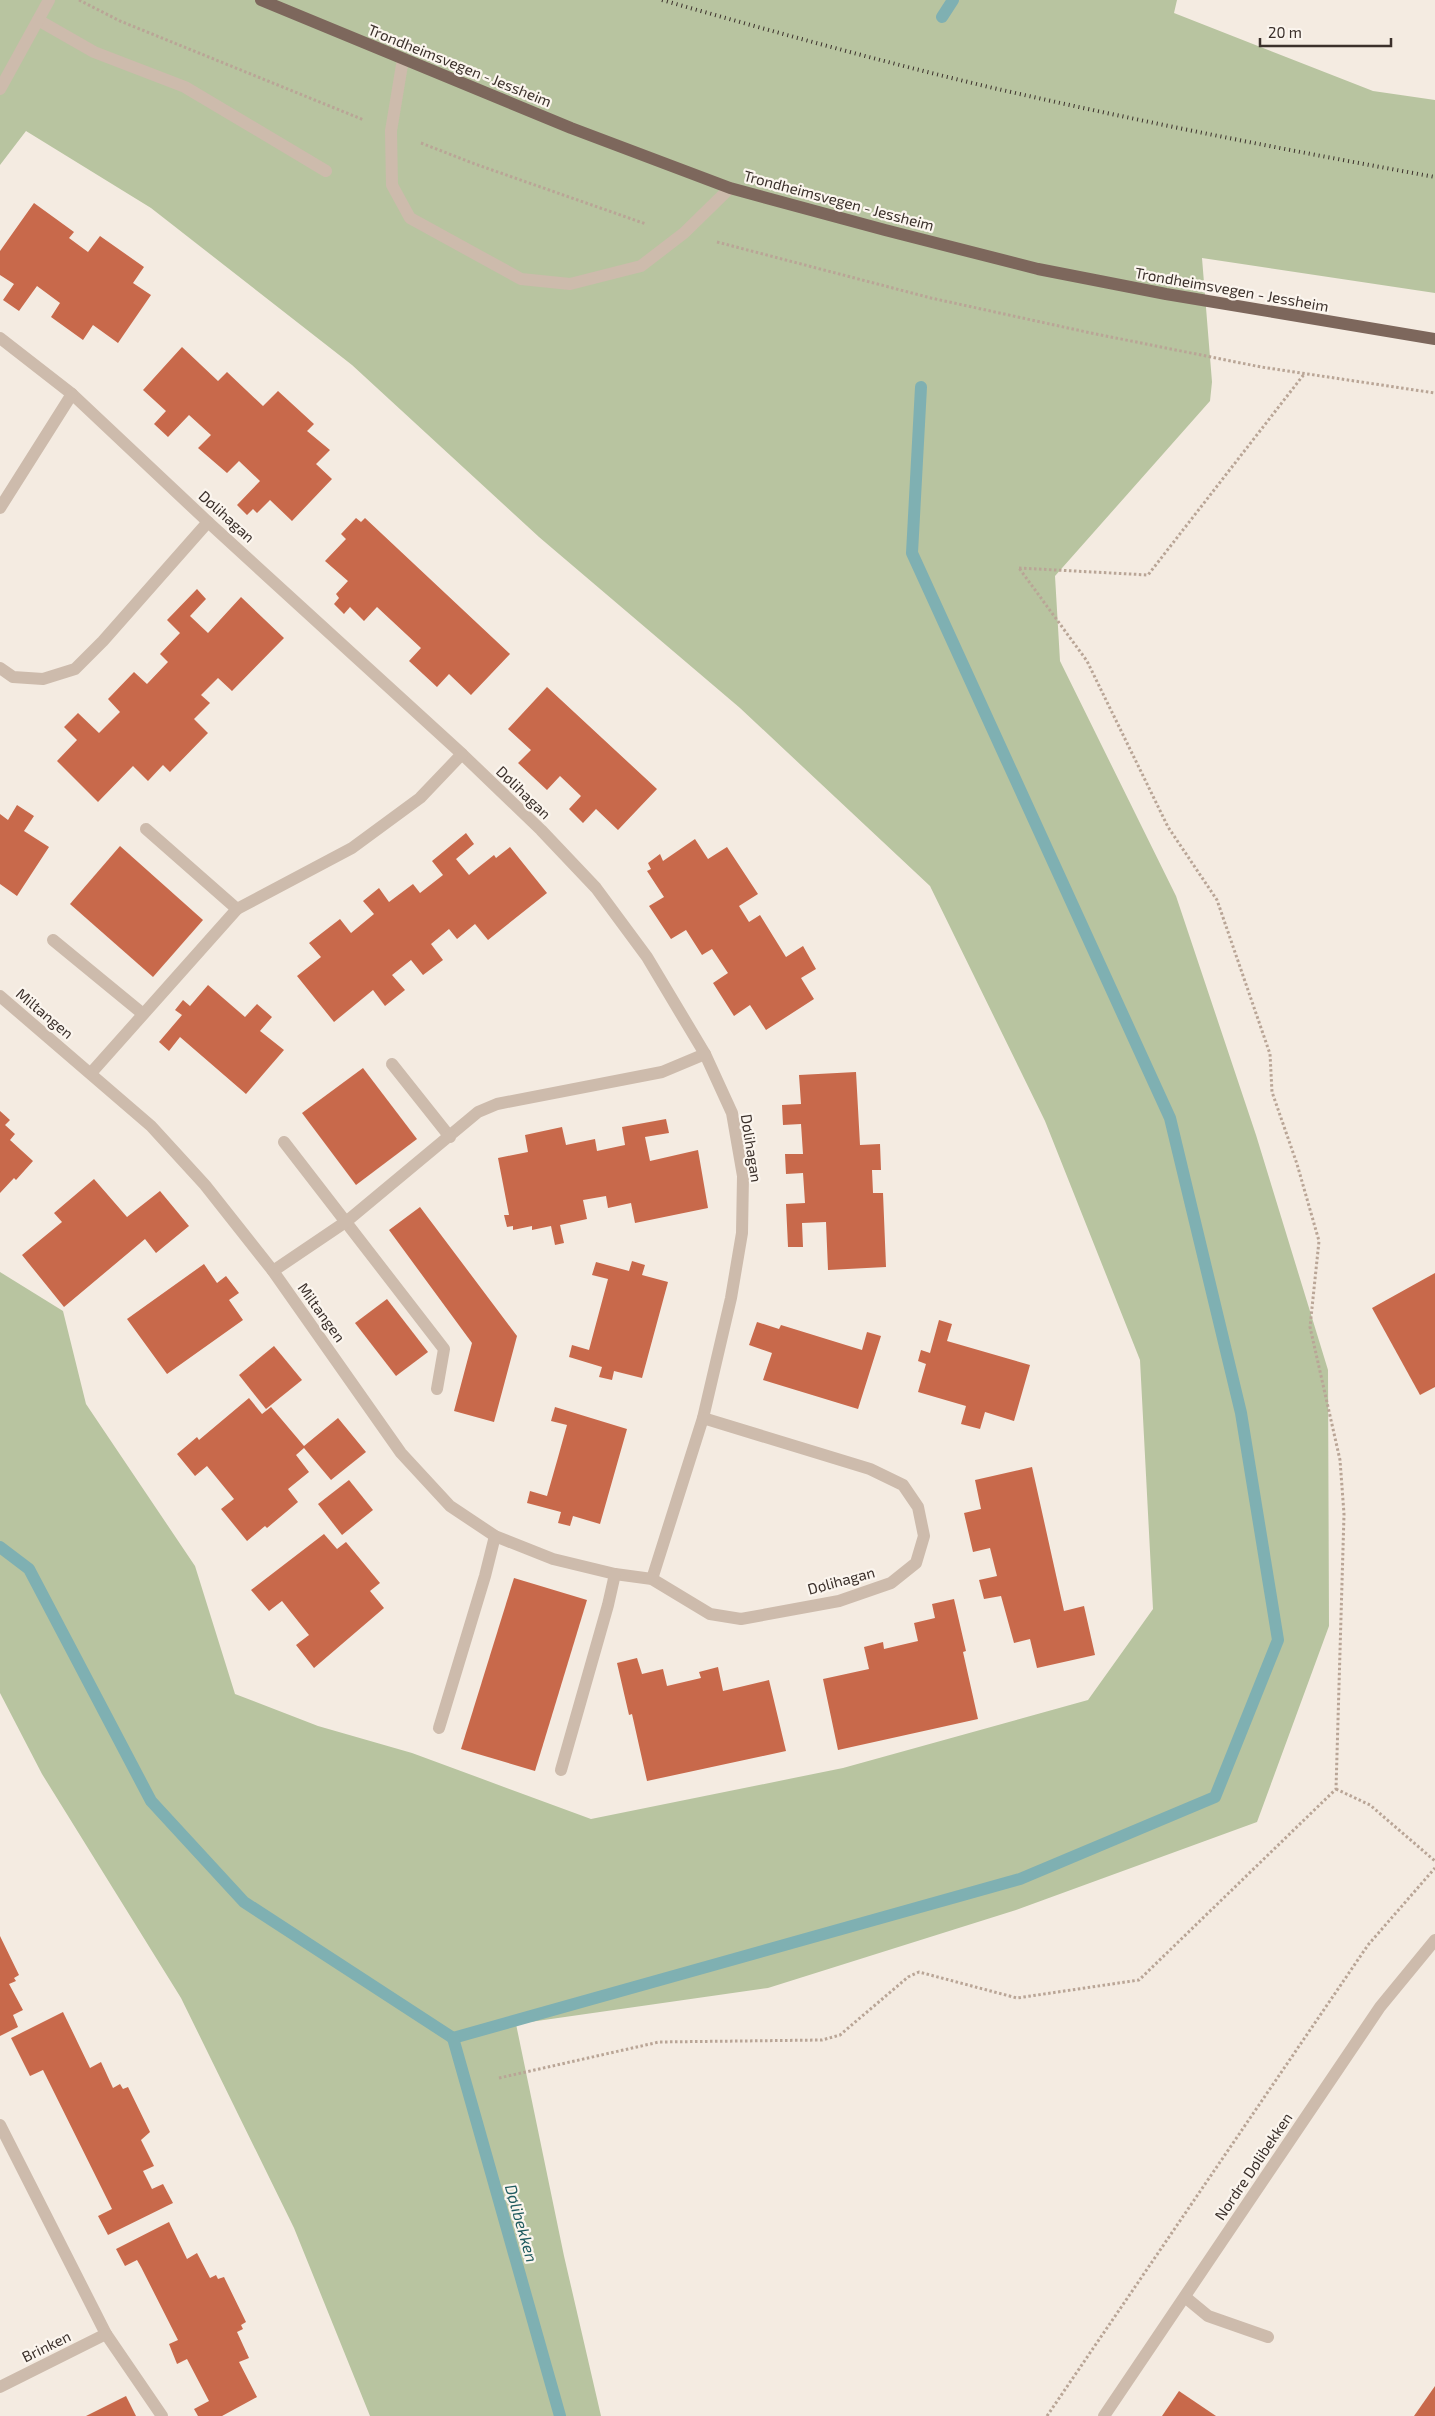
<svg xmlns="http://www.w3.org/2000/svg" width="1435" height="2416" viewBox="0 0 1435 2416" font-family="'Exo 2',sans-serif">
	<rect width="100%" height="100%" fill="#f4ebe1"/>
	<polygon fill="#b8c4a0" points="0,0 1177,0 1174,13 1373,91 1435,100 1435,293 1202,258 1212,382 1210,401 1055,576 1060,661 1176,896 1256,1135 1328,1370 1329,1626 1257,1822 1016,1910 768,1988 516,2024 564,2256 601,2416 370,2416 294,2228 181,1998 42,1774 0,1693 0,1272 63,1311 86,1404 195,1566 235,1694 318,1726 412,1753 591,1819 843,1768 1088,1700 1153,1609 1140,1360 1045,1121 930,886 740,708 539,537 352,365 151,208 26,131 0,165"/>
	<g fill="none" stroke-linecap="round" stroke-linejoin="round">
		<g stroke="#7fb0b2" stroke-width="12">
			<polyline points="942,17 953,0"/>
			<polyline points="0,1547 29,1569 151,1801 244,1902 453,2038 1020,1879 1215,1797 1278,1640 1241,1413 1170,1118 912,553 921,387"/>
			<polyline points="453,2038 560,2416"/>
		</g>
	</g>
	<g fill="#c8694b">
		<polygon points="34,203 74,232 69,238 88,252 100,236 144,267 133,283 151,295 118,343 93,325 83,340 51,317 60,303 37,286 19,311 3,300 14,284 0,275 0,251"/>
		<polygon points="182,347 218,381 227,372 263,406 278,391 314,424 307,431 330,450 316,464 332,479 292,521 270,500 257,513 253,509 247,515 237,505 260,481 239,461 227,473 198,448 211,435 189,415 168,437 154,424 166,411 143,390"/>
		<polygon points="356,518 361,522 365,518 510,654 471,695 449,674 437,687 409,661 421,648 377,607 364,621 350,607 344,614 334,604 339,598 336,594 348,581 325,561 346,539 341,534"/>
		<polygon points="197,589 206,599 190,616 208,633 241,597 284,638 232,691 218,678 201,695 210,703 194,719 208,733 170,772 163,765 148,781 133,766 98,802 57,761 77,740 64,727 78,713 99,733 120,712 108,699 134,672 147,684 168,662 160,654 180,633 167,620"/>
		<polygon points="547,687 657,789 618,830 596,809 583,823 569,809 581,796 560,776 547,790 518,763 531,750 508,729"/>
		<polygon points="17,805 34,816 24,831 49,847 17,896 0,884 0,814 8,820"/>
		<polygon points="466,833 474,844 456,859 469,875 494,855 496,858 510,847 547,893 488,940 475,924 457,939 449,929 431,944 443,960 423,975 411,960 392,975 405,990 385,1006 373,990 334,1022 297,976 321,957 309,943 340,919 351,933 374,914 363,901 379,888 389,902 413,884 420,893 443,875 432,861"/>
		<polygon points="695,839 708,859 727,847 758,894 739,906 749,922 760,915 786,957 803,946 816,969 801,978 814,999 766,1030 750,1005 734,1016 713,983 728,973 712,949 702,955 686,930 671,939 649,906 664,897 647,871 651,869 648,863 660,854 663,861"/>
		<polygon points="120,846 203,920 153,977 70,904"/>
		<polygon points="208,985 245,1017 257,1004 272,1017 260,1031 284,1050 246,1094 180,1037 169,1051 159,1042 182,1015 175,1010 183,1000 190,1006"/>
		<polygon points="363,1068 417,1139 356,1185 302,1113"/>
		<polygon points="856,1072 860,1145 880,1144 881,1170 872,1170 873,1193 883,1193 886,1267 828,1270 826,1222 802,1223 803,1247 788,1247 786,1204 805,1203 803,1173 786,1174 785,1154 803,1154 801,1124 783,1125 782,1105 801,1104 799,1075"/>
		<polygon points="0,1111 10,1120 5,1125 15,1134 10,1140 33,1161 16,1180 14,1178 0,1193"/>
		<polygon points="666,1119 669,1133 645,1137 650,1161 698,1150 708,1208 635,1223 631,1203 608,1208 606,1196 583,1200 587,1219 560,1225 564,1243 555,1245 551,1226 532,1230 532,1226 513,1230 513,1226 507,1227 504,1215 509,1215 498,1158 528,1152 525,1135 562,1127 566,1145 595,1139 597,1151 625,1145 622,1127"/>
		<polygon points="94,1179 127,1217 160,1191 189,1226 156,1253 145,1239 64,1307 22,1255 62,1222 54,1213"/>
		<polygon points="420,1207 517,1336 494,1422 454,1411 472,1343 389,1230"/>
		<polygon points="632,1261 645,1265 642,1275 668,1282 642,1378 614,1371 612,1380 599,1377 602,1367 569,1357 572,1345 589,1350 608,1279 592,1275 596,1262 629,1271"/>
		<polygon points="204,1264 217,1283 226,1276 239,1293 229,1300 243,1320 167,1374 127,1319"/>
		<polygon points="1435,1273 1435,1387 1420,1395 1372,1308"/>
		<polygon points="387,1299 428,1352 396,1376 355,1323"/>
		<polygon points="939,1320 952,1324 947,1341 1030,1365 1014,1421 985,1412 980,1429 961,1424 966,1406 918,1392 926,1364 918,1361 921,1350 930,1353"/>
		<polygon points="757,1322 779,1329 781,1325 862,1350 867,1332 881,1336 858,1409 763,1380 772,1353 749,1345"/>
		<polygon points="274,1346 302,1380 266,1409 239,1375"/>
		<polygon points="249,1398 262,1414 271,1407 304,1446 338,1418 366,1452 331,1480 304,1448 296,1455 309,1472 288,1489 298,1502 267,1528 265,1526 247,1541 221,1509 234,1499 207,1466 195,1476 177,1454 197,1437 199,1440"/>
		<polygon points="555,1407 627,1429 600,1524 573,1516 570,1526 558,1523 561,1512 527,1503 530,1491 547,1496 557,1461 567,1425 551,1421"/>
		<polygon points="1032,1467 1064,1611 1084,1606 1095,1655 1037,1668 1030,1639 1014,1643 1001,1596 984,1599 979,1580 997,1576 990,1548 973,1552 964,1513 981,1509 975,1480"/>
		<polygon points="349,1480 373,1510 342,1535 318,1504"/>
		<polygon points="324,1534 337,1549 346,1542 380,1583 370,1591 384,1608 314,1668 296,1645 309,1635 282,1601 269,1611 251,1590"/>
		<polygon points="514,1578 587,1600 535,1771 461,1749"/>
		<polygon points="954,1599 966,1651 963,1652 978,1719 838,1750 823,1679 869,1669 864,1647 883,1642 884,1649 918,1641 914,1623 935,1618 932,1604"/>
		<polygon points="637,1658 642,1674 663,1669 667,1686 701,1678 699,1672 718,1667 723,1691 769,1680 786,1751 647,1781 632,1714 629,1715 617,1663"/>
		<polygon points="0,1936 19,1975 14,1978 16,1981 9,1984 23,2010 13,2015 18,2027 0,2036"/>
		<polygon points="63,2012 90,2068 101,2062 113,2088 120,2084 123,2089 128,2087 150,2132 141,2140 154,2166 143,2171 152,2189 163,2184 173,2203 108,2235 98,2216 112,2209 43,2070 30,2076 11,2038"/>
		<polygon points="169,2222 187,2259 197,2253 210,2278 216,2275 218,2279 224,2277 246,2322 241,2325 243,2329 237,2332 249,2358 239,2362 257,2397 222,2416 198,2416 194,2409 209,2401 187,2359 177,2364 169,2344 178,2340 141,2267 137,2260 125,2266 116,2249"/>
		<polygon points="1435,2386 1435,2416 1414,2416"/>
		<polygon points="1179,2391 1216,2416 1162,2416"/>
		<polygon points="126,2396 136,2416 86,2416"/>
	</g>
	<g fill="none" stroke-linecap="round" stroke-linejoin="round">
		<g stroke="#b9a596" stroke-width="3" stroke-dasharray="2.5 2.5" stroke-linecap="butt">
			<polyline points="79,0 120,21 364,120"/>
			<polyline points="421,143 475,164 646,224"/>
			<polyline points="717,242 931,298 1091,333 1261,367 1435,393"/>
			<polyline points="1019,568 1148,575 1305,373"/>
			<polyline points="1336,1789 1370,1805 1435,1861"/>
			<polyline points="499,2078 659,2042 822,2040 840,2035 908,1977 919,1972 1017,1998 1139,1980 1336,1789 1344,1514 1340,1460 1310,1327 1319,1241 1297,1164 1272,1092 1270,1054 1217,900 1168,827 1087,661 1019,568"/>
			<polyline points="1047,2416 1368,1945 1435,1868"/>
		</g>
		<g stroke="#cdbbac" stroke-width="12">
			<polyline points="38,20 94,52 185,87 326,171"/>
			<polyline points="403,59 391,131 392,185 410,218 521,279 570,284 641,266 684,233 730,188"/>
			<polyline points="0,89 49,0"/>
			<polyline points="0,338 72,394 208,522 462,754 541,830 596,888 647,957 705,1054 732,1113 743,1176 742,1233 731,1298 703,1418 652,1579"/>
			<polyline points="0,508 72,394"/>
			<polyline points="0,668 13,677 43,679 75,669 103,641 208,522"/>
			<polyline points="146,829 237,909"/>
			<polyline points="53,940 143,1014"/>
			<polyline points="0,996 151,1126 205,1185 273,1271 401,1453 450,1506 495,1536 553,1559 615,1574 652,1579 710,1614 741,1619 839,1601 891,1583 916,1563 924,1536 918,1507 903,1485 870,1469 703,1418"/>
			<polyline points="392,1064 450,1137"/>
			<polyline points="91,1073 237,909 352,848 420,798 462,754"/>
			<polyline points="284,1142 444,1349 437,1389"/>
			<polyline points="273,1271 347,1221 478,1112 497,1104 662,1072 705,1054"/>
			<polyline points="439,1728 485,1576 495,1536"/>
			<polyline points="561,1770 608,1605 615,1574"/>
			<polyline points="0,2125 106,2334 162,2416"/>
			<polyline points="1185,2297 1208,2316 1268,2337"/>
			<polyline points="0,2387 106,2334"/>
			<polyline points="1104,2416 1380,2007 1435,1940"/>
		</g>
		<polyline stroke="#7d675c" stroke-width="12" points="261,0 571,128 730,188 885,230 1038,269 1166,294 1435,339"/>
		<path stroke="#3b302b" stroke-width="4" stroke-dasharray="1 4" stroke-linecap="butt" d="M 662,0 C 771,31 879,61 989,87 C 1137,121 1286,150 1435,177"/>
	</g>
	<g text-anchor="middle" dominant-baseline="central" stroke-width="4.5" stroke-linejoin="round" paint-order="stroke">
		<g font-size="15" fill="#3b302b" stroke="#fbf5ee">
			<text transform="translate(460 65) rotate(22)">Trondheimsvegen - Jessheim</text>
			<text transform="translate(839 200) rotate(15)">Trondheimsvegen - Jessheim</text>
			<text transform="translate(1232 289) rotate(10)">Trondheimsvegen - Jessheim</text>
			<text transform="translate(227 516) rotate(42)">Dølihagan</text>
			<text transform="translate(524 792) rotate(44)">Dølihagan</text>
			<text transform="translate(45 1013) rotate(40)">Miltangen</text>
			<text transform="translate(752 1148) rotate(81)">Dølihagan</text>
			<text transform="translate(322 1312) rotate(54)">Miltangen</text>
			<text transform="translate(841 1580) rotate(-15)">Dølihagan</text>
			<text transform="translate(1253 2166) rotate(-56)">Nordre Dølibekken</text>
			<text transform="translate(46 2346) rotate(-26)">Brinken</text>
		</g>
		<g font-size="16" font-style="italic" fill="#1f5a5e" stroke="#fbf5ee">
			<text transform="translate(522 2223) rotate(74)">Dølibekken</text>
		</g>
	</g>
	<path d="M1260 38v8h131v-8" fill="none" stroke="#3b302b" stroke-width="2.5"/>
	<text x="1268" y="38" font-size="15" fill="#3b302b" stroke="#fbf5ee" stroke-width="4" paint-order="stroke">20 m</text>
</svg>
